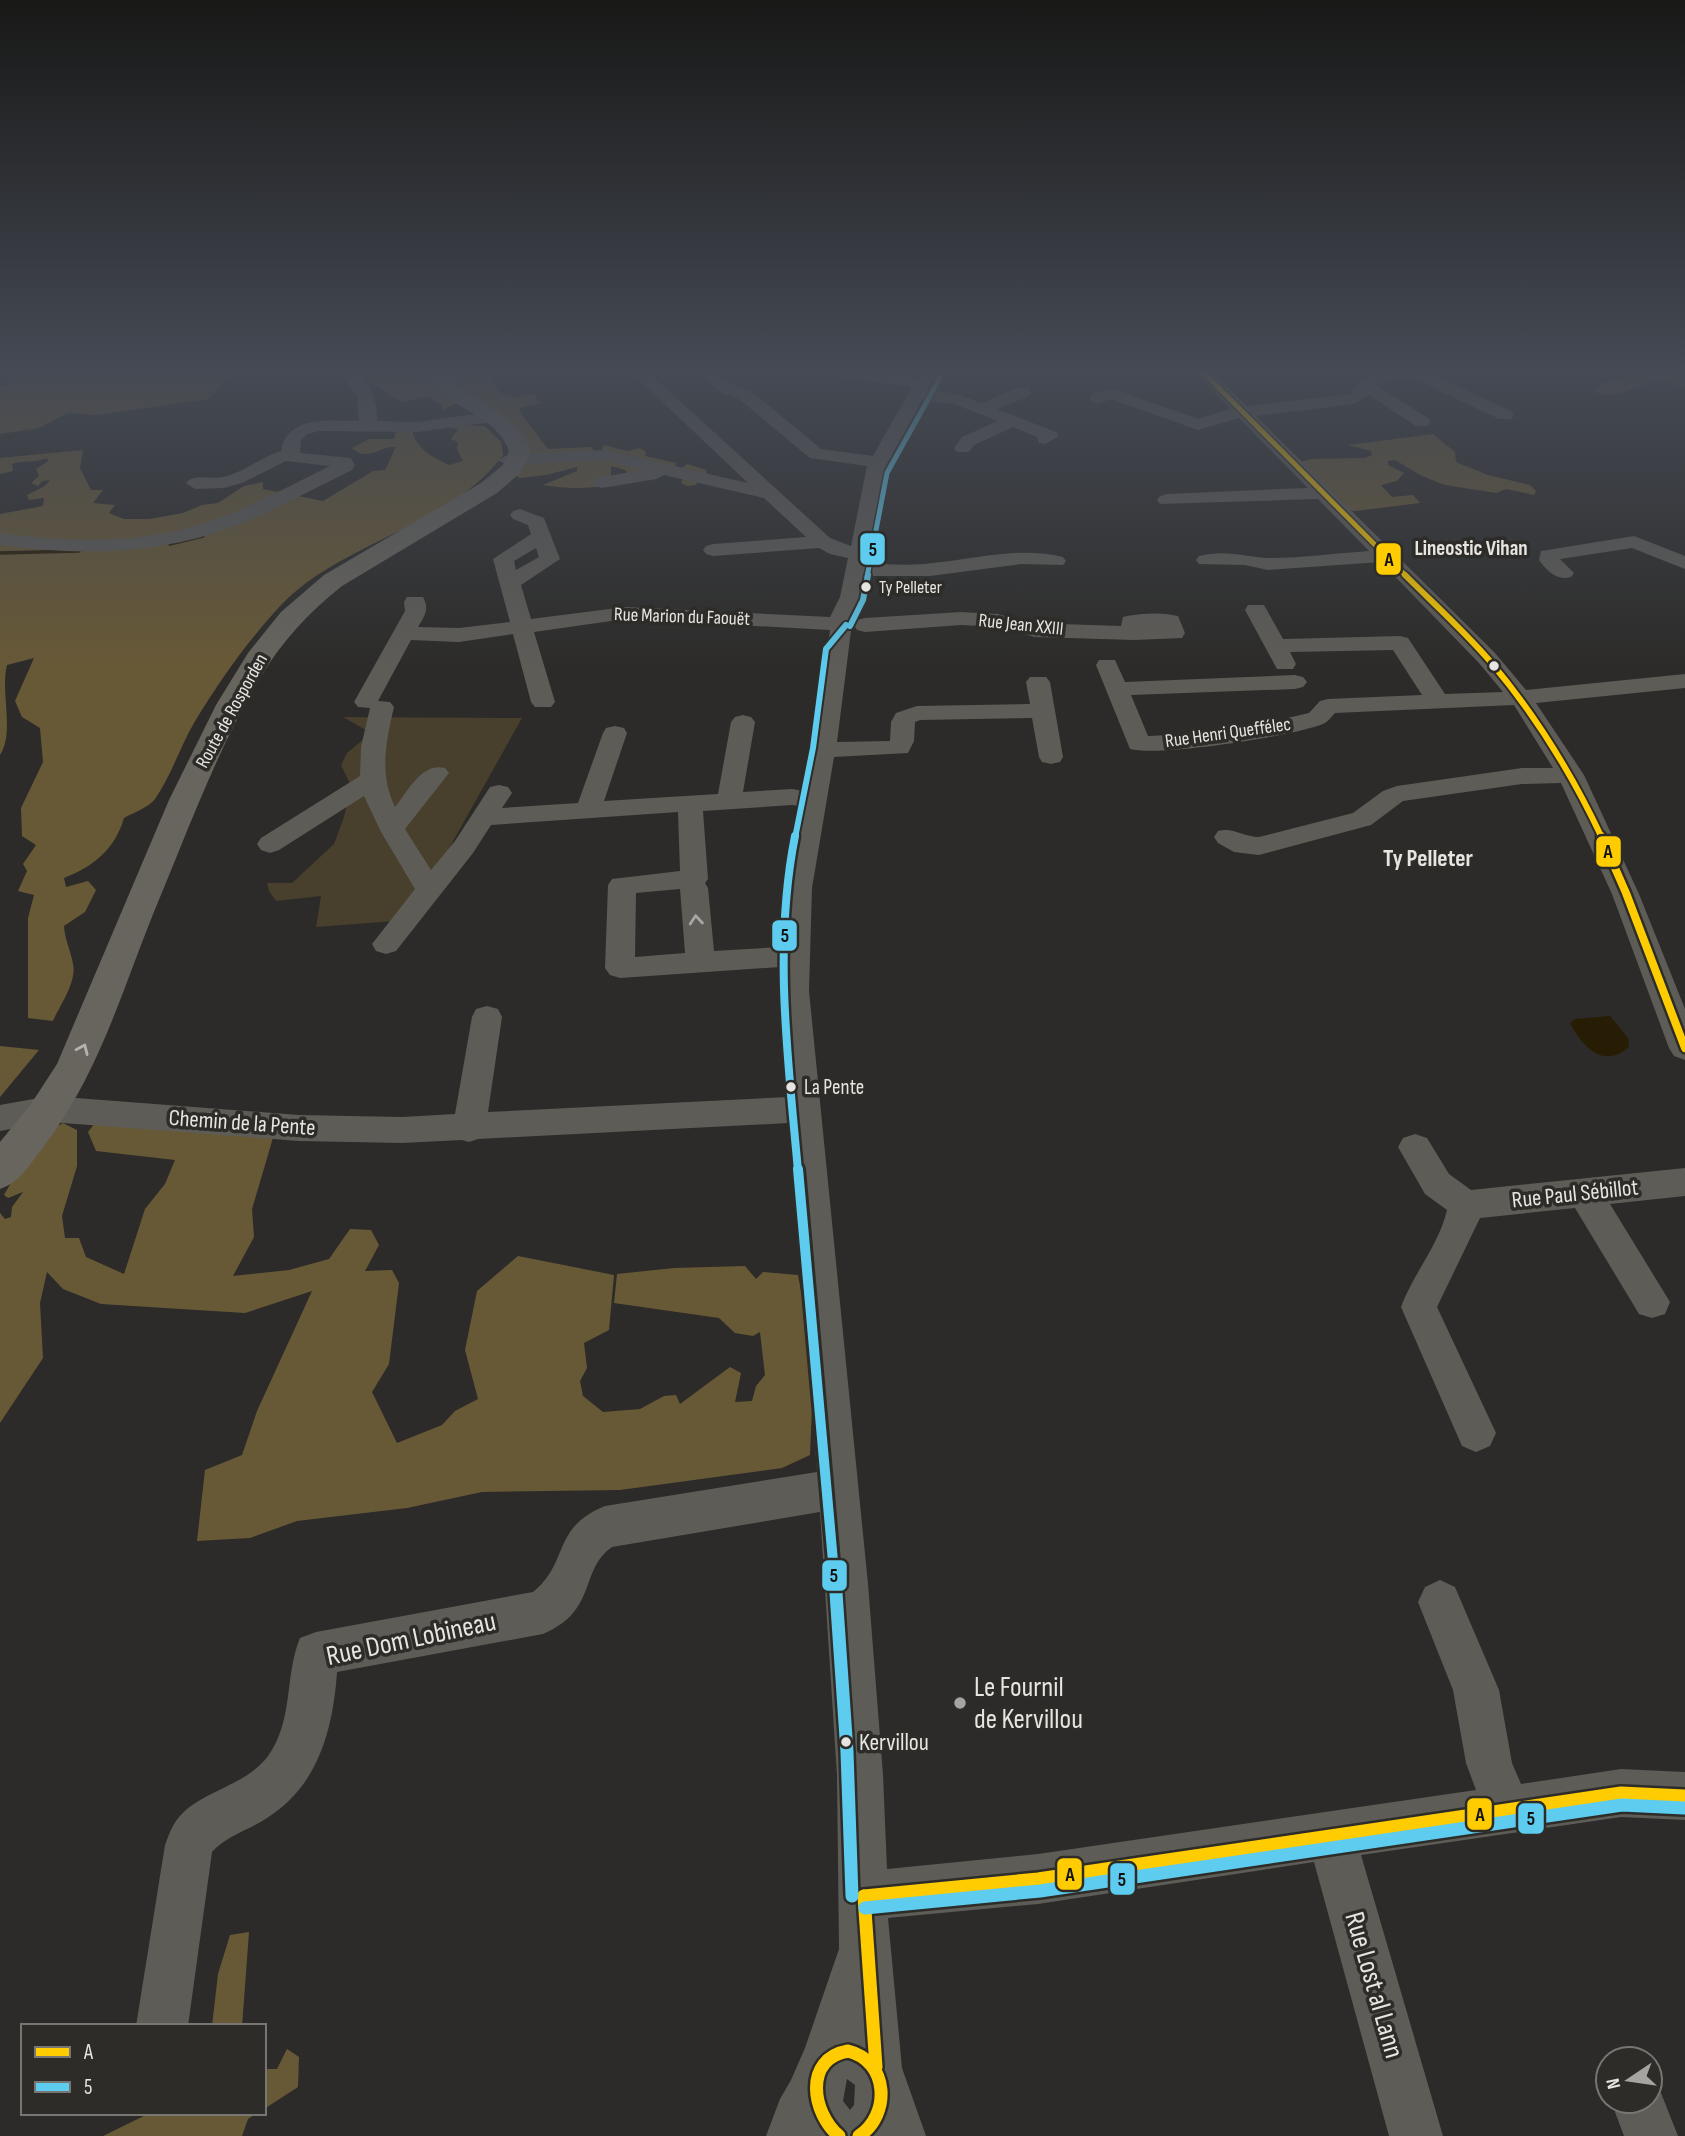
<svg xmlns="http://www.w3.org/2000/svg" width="1685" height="2136" viewBox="0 0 1685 2136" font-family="'Sofia Sans Condensed',sans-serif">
	<rect width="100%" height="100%" fill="#2c2b29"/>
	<polygon fill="#483f2c" points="343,717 522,718 409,920 316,927 321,896 276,901 269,891 267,883 292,883 334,844 344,817 351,786 341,765 347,753 371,733"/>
	<g fill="#685936">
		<polygon points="10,372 233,372 208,399 97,415 68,413 39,428 0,434 0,387 8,387"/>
		<path d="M 355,372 L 487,372 L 500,393 L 514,397 L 535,393 L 538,402 L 544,402 L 519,408 L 522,415 L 548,449 L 591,447 L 595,452 L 605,453 L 602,449 L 604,445 L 627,451 L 640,448 L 646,452 L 645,456 L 676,463 L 675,466 L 682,468 L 687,464 L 706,470 L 708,476 L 697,481 L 696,485 L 687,486 L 681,483 L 683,479 L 666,475 L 628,475 L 625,470 L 611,466 L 611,485 C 587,489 566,489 543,485 L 577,471 L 577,467 L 546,475 L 520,478 L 515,475 L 527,455 L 468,398 L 442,410 L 442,405 L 428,396 L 402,402 Z"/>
		<path d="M 1643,372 L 1685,372 L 1681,376 L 1685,377 L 1685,389 C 1679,386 1670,381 1664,381 C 1640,380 1617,403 1594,392 L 1602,387 L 1600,383 Z"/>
		<path d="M 451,425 L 485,426 L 501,442 L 503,455 C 451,526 344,541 283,603 C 249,639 220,680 194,723 C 180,747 171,776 155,799 C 149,807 133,813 124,818 C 115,849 93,867 64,878 L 66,887 L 88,881 L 96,890 L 85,912 L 64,926 C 65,941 71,951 73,964 C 77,982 60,1005 53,1021 L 28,1018 L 28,918 L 34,895 L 18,891 L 27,871 L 23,864 L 36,845 L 22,836 L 21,808 L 43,762 L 40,728 L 22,717 L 15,701 L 34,658 L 7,665 C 0,693 15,732 0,755 L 0,514 L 43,506 L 44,498 L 29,500 L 27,495 L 45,486 L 50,480 L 42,481 L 38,486 L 31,483 L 39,476 L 36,469 L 48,461 L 47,458 C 35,463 22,460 12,464 L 13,471 L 0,474 L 0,458 L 83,450 L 80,468 L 91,490 L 103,490 L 93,503 L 115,505 L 109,513 L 124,519 L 149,519 L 183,513 L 202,505 L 218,503 L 244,486 L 263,482 L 263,489 L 323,501 L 373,471 L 385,470 L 396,447 C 381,445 368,463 352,448 L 369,439 L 394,439 L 396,431 L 412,430 C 417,451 432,456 449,465 L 463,461 L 457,449 L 458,442 L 451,439 L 458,429 L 450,428 Z"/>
		<polygon points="1433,434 1455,452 1456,462 1488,475 1530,485 1536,491 1534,495 1506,489 1496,493 1445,485 1422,476 1395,460 1388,461 1388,465 1404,473 1397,481 1381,485 1392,497 1413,495 1420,503 1355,511 1348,510 1300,462 1311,459 1365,458 1372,455 1371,451 1348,445"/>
		<polygon points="0,1046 39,1050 0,1097"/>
		<polygon points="100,1117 275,1131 252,1209 254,1237 233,1276 289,1270 329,1259 350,1229 371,1230 379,1245 365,1271 392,1270 399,1283 389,1364 372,1392 397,1443 442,1425 455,1411 478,1399 465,1350 477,1291 518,1256 614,1275 609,1330 584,1343 587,1368 580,1381 583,1396 603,1412 640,1409 664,1396 676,1395 680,1404 730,1367 741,1373 735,1402 752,1401 756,1386 765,1375 760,1332 753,1336 735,1333 719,1318 614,1303 617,1274 674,1268 745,1266 756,1279 763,1272 798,1275 814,1361 810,1455 782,1468 620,1490 482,1492 407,1508 297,1521 250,1538 197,1541 205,1470 242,1455 257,1411 312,1291 245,1313 101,1304 63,1289 47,1272 40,1303 43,1358 0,1423 0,1213 5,1219 11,1217 12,1207 23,1192 8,1198 4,1195 16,1174 53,1129 63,1123 77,1130 77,1166 62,1216 65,1238 79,1238 86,1257 124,1274 145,1209 165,1184 175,1160 96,1151 88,1132"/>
		<polygon points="249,1932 242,2026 212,2026 218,1974 230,1935"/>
		<polygon points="287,2049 299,2057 298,2087 264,2109 264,2069 277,2069"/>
		<polygon points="150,2113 257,2113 248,2119 242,2136 103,2136"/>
	</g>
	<path fill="#271c04" d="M 1610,1016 L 1628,1038 L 1629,1047 C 1603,1070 1582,1046 1570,1023 L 1575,1019 Z"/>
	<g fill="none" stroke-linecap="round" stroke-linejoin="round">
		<g stroke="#271c04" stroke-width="3.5">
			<polyline points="170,544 203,536"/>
			<polyline points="0,553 79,551"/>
		</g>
		<g fill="#5e5c57" fill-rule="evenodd">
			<path d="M 340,372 L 357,372 C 371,386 378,401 377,421 L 417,422 L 492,412 L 501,417 L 492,422 L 417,432 L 319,431 L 307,434 L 301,440 L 300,453 L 351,458 L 355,466 L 352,470 C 313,489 273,511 232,527 C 158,555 77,556 0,545 L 0,533 C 64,542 129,544 192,527 C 240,514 286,487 330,466 L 286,461 L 242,483 L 224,488 L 195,489 L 186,483 C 194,473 211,480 223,477 C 244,472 261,457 281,451 C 288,414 330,421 359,421 L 357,396 Z"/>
			<path d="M 631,372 L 648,372 L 830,538 L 851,546 L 867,466 L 810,458 L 739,399 L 721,393 L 698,372 L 716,372 L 733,385 L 751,391 L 821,449 L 873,456 L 912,387 L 841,377 L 833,372 L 872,372 L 917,378 L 921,372 L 937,372 L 927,390 L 957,394 L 982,403 L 1017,388 L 1029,388 L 1031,392 L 1029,396 L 997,409 L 1056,432 L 1059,436 L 1045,444 L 1039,443 L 1037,437 L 1013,427 L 974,445 L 969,452 L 957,452 L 954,448 L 962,437 L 998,421 L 954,404 L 922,400 L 884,469 L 867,564 C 889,564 912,566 933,563 C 976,559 1020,546 1063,557 L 1066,561 L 1063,565 L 1021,564 L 930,576 L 865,576 L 862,597 L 845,626 L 851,631 L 837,742 L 890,741 L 891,722 L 896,713 L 917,706 L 1030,704 L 1026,682 L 1030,677 L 1046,677 L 1050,682 L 1063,757 L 1060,762 L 1051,764 L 1042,762 L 1039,757 L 1032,718 L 920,720 L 915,722 L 914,741 L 908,753 L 834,757 L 812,888 L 809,991 L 868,1584 L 883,1775 L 887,1869 L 1038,1854 L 1476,1790 L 1466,1763 L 1453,1690 L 1418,1602 L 1425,1587 L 1440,1580 L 1455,1587 L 1499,1690 L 1512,1763 L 1521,1784 L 1621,1769 L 1685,1772 L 1685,1820 L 1621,1817 L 1361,1855 L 1443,2136 L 1389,2136 L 1314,1862 L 1038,1904 L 888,1918 L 902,2068 L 926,2136 L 766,2136 L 780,2099 L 791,2080 L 805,2048 L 839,1949 L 837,1775 L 820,1512 L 612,1547 C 579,1570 598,1611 543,1634 L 337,1672 C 333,1730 318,1786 267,1818 C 249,1830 227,1835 212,1852 L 188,2026 L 136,2026 L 165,1845 C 168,1837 171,1828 176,1821 C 197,1791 244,1788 268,1756 C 294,1720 284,1677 300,1638 L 316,1632 L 533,1592 C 570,1562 551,1528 605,1506 L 817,1472 L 789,1123 L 478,1139 L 469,1142 L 462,1140 L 402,1143 L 299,1141 L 50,1122 L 0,1131 L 0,1105 L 50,1096 L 299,1115 L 402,1117 L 455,1114 L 472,1017 L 476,1009 L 487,1006 L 498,1009 L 502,1017 L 488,1112 L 787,1097 L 780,967 L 620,978 L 610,975 L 605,968 L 608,885 L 612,879 L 680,871 L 678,812 L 491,825 L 473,853 L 396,951 L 386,954 L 376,951 L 372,944 L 415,889 L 381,832 L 364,796 L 279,850 L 270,853 L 261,850 L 257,844 L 261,838 L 360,776 L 361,747 L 370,708 L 358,707 L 354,702 L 405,611 L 404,602 L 407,597 L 423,597 C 430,609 424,617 418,627 L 459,628 L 510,622 L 493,559 L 531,534 L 528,525 L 513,519 L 510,515 L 513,511 L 520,509 L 544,518 L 560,559 L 521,585 L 531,619 L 625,607 L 830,617 L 840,597 L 848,558 L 830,554 L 819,548 L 713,556 L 706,554 L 703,550 L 706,546 L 713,544 L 806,537 L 764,498 L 664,475 L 656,479 L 602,488 L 595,486 L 593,482 L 595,478 L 643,470 L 603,460 L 507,465 L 498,460 L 507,455 L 603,450 L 748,483 ZM 536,548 L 539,557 L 516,570 L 514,561 ZM 625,619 L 830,630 L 822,692 L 803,791 L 792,789 L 743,792 L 755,722 L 751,717 L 743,715 L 735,717 L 731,722 L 718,794 L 604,801 L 627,733 L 624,728 L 615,726 L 606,728 L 603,733 L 578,803 L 502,808 L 512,793 L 508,787 L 499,785 L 490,787 L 455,841 L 431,870 L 405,829 L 449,773 L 445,768 C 422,762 408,791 395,807 C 379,774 386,742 394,707 L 390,702 L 378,701 L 411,640 L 459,642 L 513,634 L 531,702 L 535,707 L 551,707 L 555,702 L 534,632 ZM 792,805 L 799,806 L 784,888 L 780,947 L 714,951 L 708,888 L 705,883 L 708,879 L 703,811 ZM 680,889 L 685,953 L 635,957 L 636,893 ZM 847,2079 L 855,2085 L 854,2105 L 850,2110 L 843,2101 Z"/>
			<path d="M 1195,372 L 1212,372 L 1247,406 L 1350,394 L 1362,378 L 1386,372 L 1427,372 L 1511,411 L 1514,415 L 1511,419 L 1499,419 L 1409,376 L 1375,384 L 1428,418 L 1431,422 L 1428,426 L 1416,426 L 1369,395 L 1354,404 L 1256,416 L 1495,653 L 1526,690 L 1685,674 L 1685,688 L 1536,703 L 1584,775 L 1639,894 L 1685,1009 L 1685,1060 L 1674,1056 L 1669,1048 L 1612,894 L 1561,783 L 1522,784 L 1403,801 L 1371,825 L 1259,855 L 1234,852 L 1218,843 L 1214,837 L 1218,831 C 1233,827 1243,837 1259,837 L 1353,813 L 1383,791 L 1397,786 L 1522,768 L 1553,768 L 1514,705 L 1335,713 C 1331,717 1328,722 1323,724 C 1293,736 1160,757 1130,749 L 1096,665 L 1099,660 L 1115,660 L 1125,682 L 1295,675 L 1303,677 L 1307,682 L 1303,687 L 1295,689 L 1131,695 L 1148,736 L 1190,734 L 1274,721 L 1309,713 L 1320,701 L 1328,699 L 1422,695 L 1393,650 L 1290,652 L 1296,664 L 1293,669 L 1277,669 L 1245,610 L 1248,605 L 1264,605 L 1283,639 L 1400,636 L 1408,638 L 1445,694 L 1503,692 L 1479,663 L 1381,562 L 1268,570 L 1245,565 L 1199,564 L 1196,560 L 1199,556 C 1226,549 1245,557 1270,558 C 1303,558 1337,553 1369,551 L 1318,499 L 1160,504 L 1157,500 L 1160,496 L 1167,494 L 1308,488 L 1239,418 L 1198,430 L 1111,399 L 1097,404 L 1089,399 L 1091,395 L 1111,388 L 1198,419 L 1230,409 Z"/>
			<path d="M 1634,536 L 1685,556 L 1685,569 L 1632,548 L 1560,559 L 1574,573 L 1571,577 C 1557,581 1547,571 1539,560 L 1541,551 Z"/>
			<path d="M 961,612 L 998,614 L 1030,623 L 1121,626 L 1123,617 C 1139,613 1162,612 1178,616 L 1185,633 L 1182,638 L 1134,640 L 1035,637 L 998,627 L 961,625 L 865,632 L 857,630 L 854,625 L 857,620 L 865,618 Z"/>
			<path d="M 1415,1134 L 1427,1138 L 1449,1174 L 1471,1190 L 1685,1168 L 1685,1196 L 1610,1204 L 1670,1302 L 1665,1314 L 1652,1318 L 1639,1314 L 1575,1208 L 1480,1218 L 1437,1307 L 1496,1433 L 1490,1446 L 1476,1452 L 1462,1446 L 1401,1307 C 1413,1274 1439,1245 1447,1210 L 1425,1194 L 1398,1147 L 1403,1138 Z"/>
			<polygon points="1650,2088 1661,2093 1678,2136 1624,2136 1615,2112 1619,2101 1650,2101"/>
		</g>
		<path fill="#68655e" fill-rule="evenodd" d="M 425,372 L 445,372 C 470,403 517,411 531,451 L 520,473 L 497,493 L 342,586 C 308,613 281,642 259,680 C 217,750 189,828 158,902 C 122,989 100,1074 41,1150 C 28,1167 20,1182 0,1189 L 0,1142 L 31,1104 L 57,1064 L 169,800 L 216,705 L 248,653 L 281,612 L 324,575 L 481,483 L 503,465 L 509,451 C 500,422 465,412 443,394 C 436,388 430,379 425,372 Z"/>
		<g stroke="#2d2c28" stroke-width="8">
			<polyline id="bus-1-far3" points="1203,372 1407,577"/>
		</g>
		<g stroke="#2d2c28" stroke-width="10">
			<path id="bus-1-far2" d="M 1405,575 C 1433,603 1463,630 1489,660 C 1535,714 1572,774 1602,838"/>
		</g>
		<g stroke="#2d2c28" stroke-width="13">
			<polyline id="bus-1-far1" points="1601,836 1626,893 1685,1048"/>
		</g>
		<g stroke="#2d2c28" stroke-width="18">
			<g id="bus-1">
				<polyline points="864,1896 1038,1879 1621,1793 1685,1796"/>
				<polyline points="864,1896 876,2067"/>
				<path d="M 839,2136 C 812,2113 803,2059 848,2051 C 889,2061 891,2115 859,2136"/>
			</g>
		</g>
		<g stroke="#2d2c28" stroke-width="8">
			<polyline id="bus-2-far4" points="867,577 887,473 940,378"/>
		</g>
		<g stroke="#2d2c28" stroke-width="10">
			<g id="bus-2-far3">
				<polyline points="850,626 863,600 868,575"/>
				<polyline points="795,838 813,748 826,649 846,625"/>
			</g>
		</g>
		<g stroke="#2d2c28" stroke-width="13">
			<path id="bus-2-far2" d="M 795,836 C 773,947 788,1059 798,1171"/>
		</g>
		<g stroke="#2d2c28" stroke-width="16">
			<polyline id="bus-2-far1" points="798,1169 836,1595"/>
		</g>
		<g stroke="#2d2c28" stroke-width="18">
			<g id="bus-2">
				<polyline points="836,1593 847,1752 852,1896"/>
				<polyline points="865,1908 1040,1891 1622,1805 1684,1808"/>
			</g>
		</g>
		<use href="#bus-1-far3" stroke="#fecc00" stroke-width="5"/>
		<use href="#bus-1-far2" stroke="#fecc00" stroke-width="6"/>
		<use href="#bus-1-far1" stroke="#fecc00" stroke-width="8"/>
		<use href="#bus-1" stroke="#fecc00" stroke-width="13"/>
		<use href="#bus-2-far4" stroke="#5dccef" stroke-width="5"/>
		<use href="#bus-2-far3" stroke="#5dccef" stroke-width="6"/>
		<use href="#bus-2-far2" stroke="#5dccef" stroke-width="8"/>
		<use href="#bus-2-far1" stroke="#5dccef" stroke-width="10"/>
		<use href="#bus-2" stroke="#5dccef" stroke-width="13"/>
	</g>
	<defs><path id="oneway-chevron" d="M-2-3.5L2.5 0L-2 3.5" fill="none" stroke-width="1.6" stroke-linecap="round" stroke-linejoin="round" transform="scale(1.75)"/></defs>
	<use stroke="#a9a7a3" href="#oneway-chevron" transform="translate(696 920) rotate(-95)"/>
	<use stroke="#b4b2ad" href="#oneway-chevron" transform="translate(83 1049) rotate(-66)"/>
	<linearGradient id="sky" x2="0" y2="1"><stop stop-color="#181817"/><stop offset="0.55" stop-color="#454a54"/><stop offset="1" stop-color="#454a54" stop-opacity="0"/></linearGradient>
	<rect width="1685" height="671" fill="url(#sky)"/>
	<g fill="#e6e5e2" stroke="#2d2c28" stroke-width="2.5">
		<circle cx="866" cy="587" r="6"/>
		<circle cx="1494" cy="666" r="6"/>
		<circle cx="791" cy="1087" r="6"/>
		<circle cx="846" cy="1742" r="6"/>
	</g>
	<circle fill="#a5a4a1" stroke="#2d2c28" stroke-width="2.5" cx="960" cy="1703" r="7"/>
	<g text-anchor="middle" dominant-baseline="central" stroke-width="7" stroke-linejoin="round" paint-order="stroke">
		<g font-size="18" fill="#e6e5e2" stroke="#2d2c28" text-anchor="start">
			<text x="879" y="587">Ty Pelleter</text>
		</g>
		<g font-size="19" fill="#e6e5e2" stroke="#2d2c28">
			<text transform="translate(682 617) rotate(2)">Rue Marion du Faouët</text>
			<text transform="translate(1021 625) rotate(6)">Rue Jean XXIII</text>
			<text transform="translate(232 711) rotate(-61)">Route de Rosporden</text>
			<text transform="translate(1228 733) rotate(-8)">Rue Henri Queffélec</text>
		</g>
		<g font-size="21" font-weight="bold" fill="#e6e5e2" stroke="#2d2c28">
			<text x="1471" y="548">Lineostic Vihan</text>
		</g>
		<g font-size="21" fill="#e6e5e2" stroke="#2d2c28" text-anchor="start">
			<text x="804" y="1087">La Pente</text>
		</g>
		<g font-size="23" fill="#e6e5e2" stroke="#2d2c28">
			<text transform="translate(242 1123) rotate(4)">Chemin de la Pente</text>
			<text transform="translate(1575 1194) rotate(-6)">Rue Paul Sébillot</text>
		</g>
		<g font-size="24" font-weight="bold" fill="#e6e5e2" stroke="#2d2c28">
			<text x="1428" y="858">Ty Pelleter</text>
		</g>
		<g font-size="24" fill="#e6e5e2" stroke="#2d2c28" text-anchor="start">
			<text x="859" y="1742">Kervillou</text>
		</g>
		<g font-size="28" fill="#e6e5e2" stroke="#2d2c28">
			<text transform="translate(411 1639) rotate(-12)">Rue Dom Lobineau</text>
			<text transform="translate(1374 1985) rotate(74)">Rue Lost al Lann</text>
		</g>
		<g font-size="28" fill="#e6e5e2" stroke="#2d2c28" text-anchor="start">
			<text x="974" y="1687">Le Fournil<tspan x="974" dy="32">de Kervillou</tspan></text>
		</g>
	</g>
	<g stroke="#2d2c28" stroke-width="2.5">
		<rect x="859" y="532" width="27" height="34" rx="7" fill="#5dccef"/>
		<rect x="1375" y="542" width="27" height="34" rx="7" fill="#fecc00"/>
		<rect x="1595" y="835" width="27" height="33" rx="7" fill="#fecc00"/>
		<rect x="771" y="919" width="27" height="33" rx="7" fill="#5dccef"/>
		<rect x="821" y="1559" width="27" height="33" rx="7" fill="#5dccef"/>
		<rect x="1466" y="1797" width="27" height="34" rx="7" fill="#fecc00"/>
		<rect x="1517" y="1802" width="28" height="33" rx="7" fill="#5dccef"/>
		<rect x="1056" y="1857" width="27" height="34" rx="7" fill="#fecc00"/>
		<rect x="1109" y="1862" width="27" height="34" rx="7" fill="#5dccef"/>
	</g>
	<g font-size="19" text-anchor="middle" font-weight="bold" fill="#111">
		<text x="873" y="556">5</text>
		<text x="1389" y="566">A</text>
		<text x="1608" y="858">A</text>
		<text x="785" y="942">5</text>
		<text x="834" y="1582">5</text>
		<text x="1480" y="1821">A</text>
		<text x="1531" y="1825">5</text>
		<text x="1070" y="1881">A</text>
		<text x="1122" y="1886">5</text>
	</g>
	<rect x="21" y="2024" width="245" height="91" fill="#2d2c28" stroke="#777672" stroke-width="2"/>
	<rect x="35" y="2047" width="35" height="10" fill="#fecc00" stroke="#777672" stroke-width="2"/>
	<text x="84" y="2059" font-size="21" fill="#e6e5e2">A</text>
	<rect x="35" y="2082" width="35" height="10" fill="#5dccef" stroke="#777672" stroke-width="2"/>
	<text x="84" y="2094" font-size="21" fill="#e6e5e2">5</text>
	<g transform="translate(1629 2080) rotate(257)"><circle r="33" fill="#2d2c28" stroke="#777672" stroke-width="2"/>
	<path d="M0-5L12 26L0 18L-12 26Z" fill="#a5a4a1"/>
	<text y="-10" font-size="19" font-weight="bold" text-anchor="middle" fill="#e6e5e2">N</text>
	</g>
</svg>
